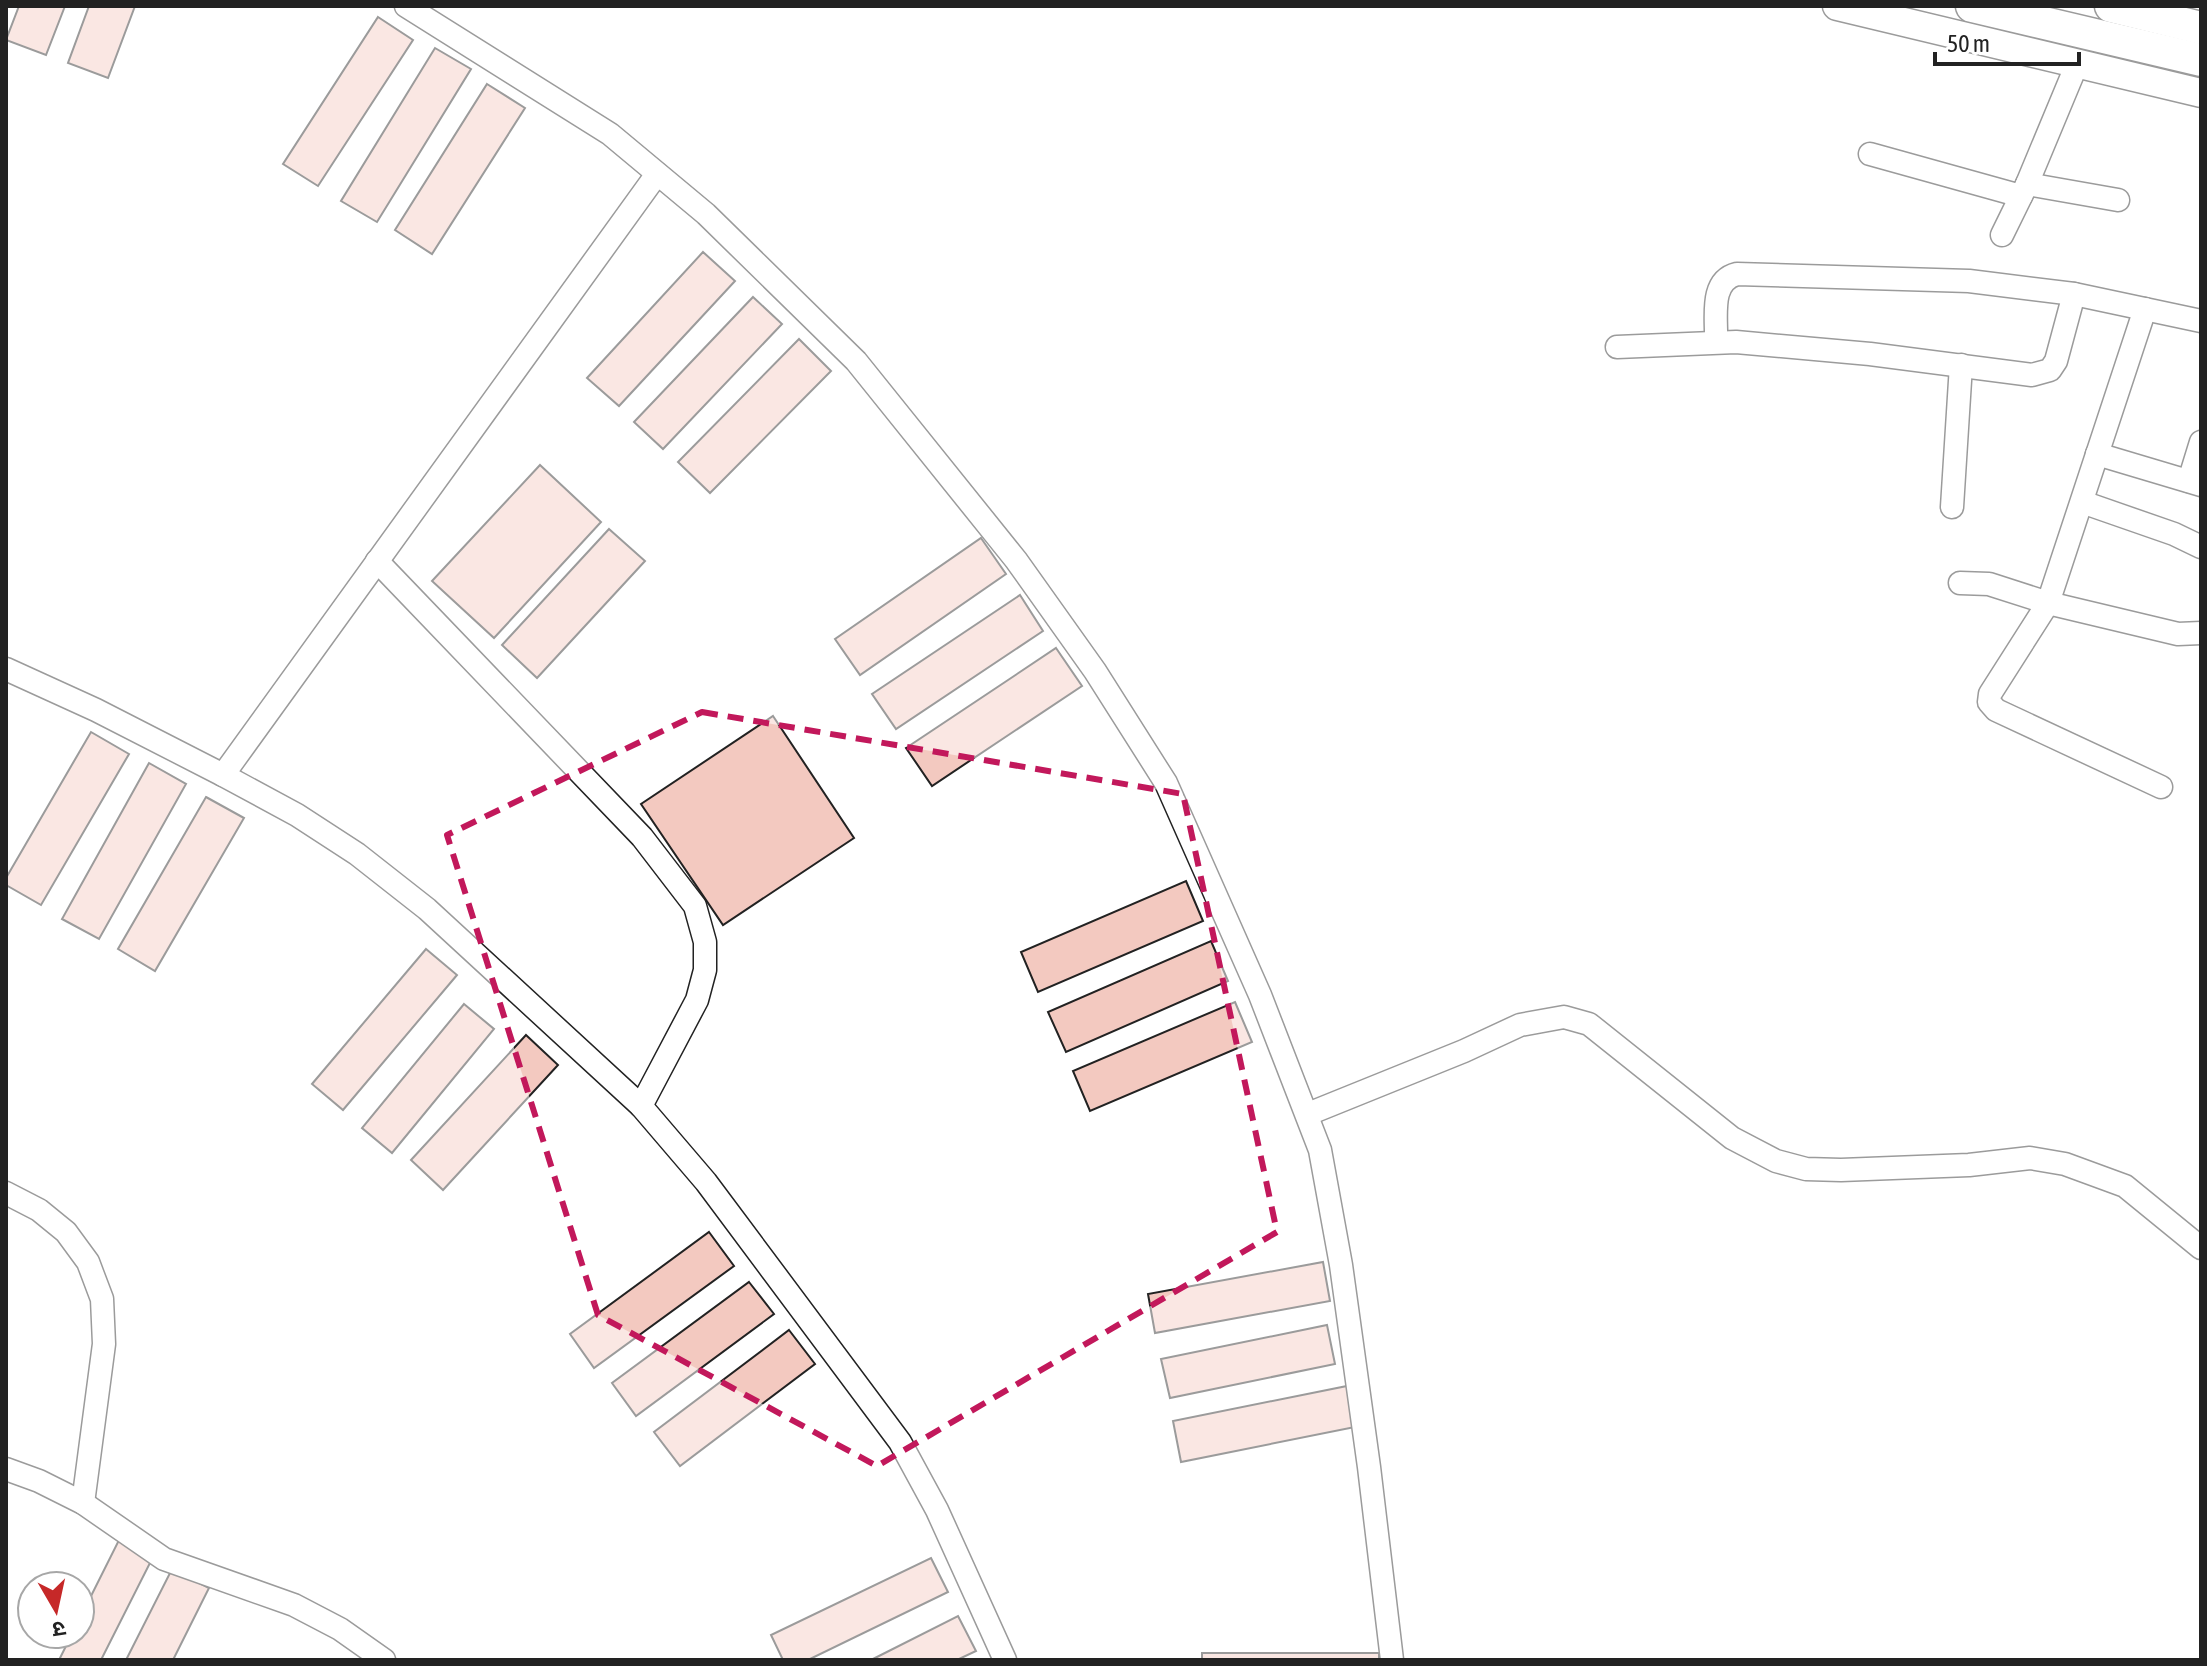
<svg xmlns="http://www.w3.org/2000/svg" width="2207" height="1666" viewBox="0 0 2207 1666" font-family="'Asap Condensed','Noto Sans Devanagari',sans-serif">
	<rect width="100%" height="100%" fill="#fff"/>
	<g fill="#f3c9c0" stroke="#222" stroke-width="2">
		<polygon points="19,6 65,6 46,55 6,40"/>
		<polygon points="89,6 135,6 108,78 68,63"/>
		<polygon points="378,17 413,40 318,186 283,164"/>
		<polygon points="435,48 471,69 377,222 341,201"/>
		<polygon points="487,84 525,108 432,254 395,230"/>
		<polygon points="703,252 735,281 619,406 587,378"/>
		<polygon points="753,297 782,324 663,449 634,422"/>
		<polygon points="799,339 831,371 710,493 678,462"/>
		<polygon points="540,465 601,522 494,638 432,581"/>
		<polygon points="609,529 645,561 537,678 502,645"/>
		<polygon points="981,538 1006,574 860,675 835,639"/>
		<polygon points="1020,595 1043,631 896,729 872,694"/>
		<polygon points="1056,648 1082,686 932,786 906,748"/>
		<polygon points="773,716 854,838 723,925 641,804"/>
		<polygon points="91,732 129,754 41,905 6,885 6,878"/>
		<polygon points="149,763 186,784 99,939 62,919"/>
		<polygon points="206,797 244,818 155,971 118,949"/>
		<polygon points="1186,881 1203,921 1038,992 1021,952"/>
		<polygon points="1211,941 1228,981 1066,1052 1048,1012"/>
		<polygon points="426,949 457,975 343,1110 312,1084"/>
		<polygon points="1235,1002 1252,1042 1090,1111 1073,1071"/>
		<polygon points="464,1004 494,1029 392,1153 362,1128"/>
		<polygon points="526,1035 558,1065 443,1190 411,1160"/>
		<polygon points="709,1232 734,1266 594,1368 570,1334"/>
		<polygon points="1323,1262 1330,1301 1155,1333 1148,1294"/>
		<polygon points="749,1282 774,1314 636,1416 612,1383"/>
		<polygon points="1327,1325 1335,1364 1170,1398 1161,1359"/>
		<polygon points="789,1330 815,1364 680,1466 654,1432"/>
		<polygon points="1347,1386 1355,1427 1181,1462 1173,1421"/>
		<polygon points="119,1540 153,1557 101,1660 59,1660 72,1634 80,1634 80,1618"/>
		<polygon points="931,1558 948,1592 808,1660 783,1660 771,1635"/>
		<polygon points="172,1569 209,1588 173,1660 126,1660"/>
		<polygon points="958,1616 976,1651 957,1660 871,1660"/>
		<rect x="1202" y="1653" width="177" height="7"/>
	</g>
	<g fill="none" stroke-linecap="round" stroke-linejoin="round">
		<g stroke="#222" stroke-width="25">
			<g id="minor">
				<polyline points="406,6 610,134 706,214 856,361 1016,560 1095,671 1166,783 1260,995 1320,1150 1341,1265 1369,1467 1392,1660"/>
				<polyline points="1870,154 2021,196"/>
				<polyline points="2027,184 2118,200"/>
				<polyline points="2002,235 2027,184 2077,64"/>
				<polyline points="2145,309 2048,603 1990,694 1989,702 1996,710 2161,787"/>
				<path d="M 1716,341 C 1717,318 1709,281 1737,274 L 1969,281 L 2074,294 L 2201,321"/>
				<polyline points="1617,347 1736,342 1870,354 2032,375 2050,370 2056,361 2074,294"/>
				<polyline points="2097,454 2201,485"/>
				<polyline points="2189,481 2201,442"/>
				<polyline points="2082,502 2174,534 2201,547"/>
				<polyline points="1952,507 1961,365"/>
				<polyline points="377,561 642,837 695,906 705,942 705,970 697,1000 641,1106"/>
				<polyline points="1960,583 1989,584 2048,603 2178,634 2201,633"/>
				<polyline points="6,669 96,710 223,775 297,815 357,854 427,909 641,1106 706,1182 900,1442 937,1510 1005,1660"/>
				<polyline points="223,775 657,174"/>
				<polyline points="1308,1114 1464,1051 1520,1025 1564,1017 1589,1024 1732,1138 1776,1161 1806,1169 1841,1170 1969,1165 2030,1158 2065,1164 2125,1186 2201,1248"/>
				<polyline points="6,1193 39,1210 66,1232 88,1262 102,1299 104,1344 83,1503"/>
				<polyline points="6,1469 39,1481 83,1503 164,1559 294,1605 340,1629 384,1660"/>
			</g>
		</g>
		<g stroke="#222" stroke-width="31">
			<polyline id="major" points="1837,6 2201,93"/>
		</g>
		<g stroke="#222" stroke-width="35">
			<g id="highway">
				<polyline points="1972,6 2201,60"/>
				<polyline points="2111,6 2201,28"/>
			</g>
		</g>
		<use href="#minor" stroke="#fff" stroke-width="22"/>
		<use href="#major" stroke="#fff" stroke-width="28"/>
		<use href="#highway" stroke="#fff" stroke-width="32"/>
	</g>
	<path d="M0 0H2207V1666H0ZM 702,712 L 1183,794 L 1277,1232 L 877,1466 L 598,1315 L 447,835 Z" fill="#fff" fill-opacity=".55" fill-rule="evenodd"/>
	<path fill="none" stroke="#c2185b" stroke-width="6" stroke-dasharray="16 10" stroke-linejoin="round" d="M 702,712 L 1183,794 L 1277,1232 L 877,1466 L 598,1315 L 447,835 Z"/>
	<rect width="2207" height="1666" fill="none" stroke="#222222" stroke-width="16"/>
	<g transform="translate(56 1610) rotate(171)"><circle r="38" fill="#ffffff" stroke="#a7a7a7" stroke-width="2"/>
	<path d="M0-6L14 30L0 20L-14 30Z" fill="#c62828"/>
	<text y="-12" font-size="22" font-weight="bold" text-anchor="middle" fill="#222222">उ</text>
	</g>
	<path d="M1935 52v12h144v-12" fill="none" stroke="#222222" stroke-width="4"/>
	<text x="1947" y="52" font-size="24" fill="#222222" stroke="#ffffff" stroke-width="6" paint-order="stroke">50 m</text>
</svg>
